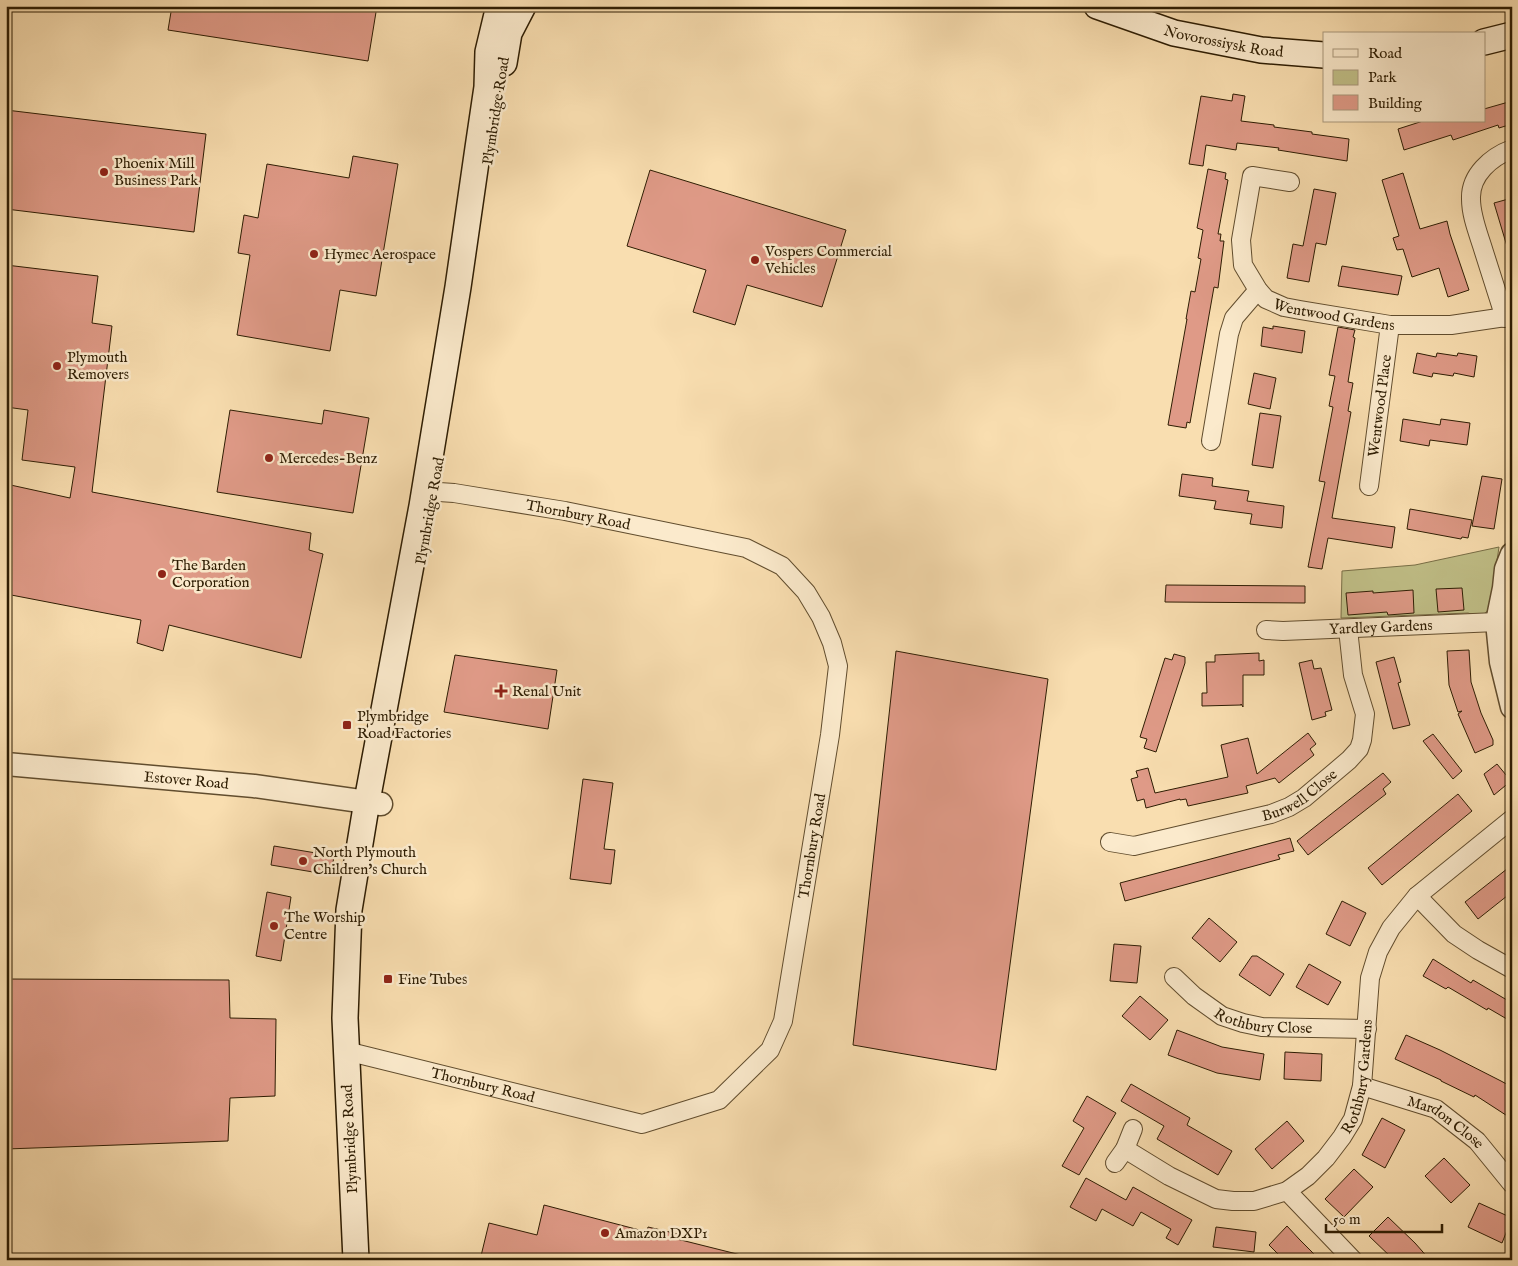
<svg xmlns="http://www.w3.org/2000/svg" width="1518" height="1266" viewBox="0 0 1518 1266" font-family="'IM FELL English',serif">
	<rect width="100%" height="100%" fill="#f9deb0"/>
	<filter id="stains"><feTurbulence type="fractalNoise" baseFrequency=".004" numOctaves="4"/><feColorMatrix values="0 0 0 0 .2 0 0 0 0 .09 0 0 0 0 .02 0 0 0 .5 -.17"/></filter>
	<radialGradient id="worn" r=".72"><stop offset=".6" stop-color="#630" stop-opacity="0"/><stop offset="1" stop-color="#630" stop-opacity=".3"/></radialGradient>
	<polygon fill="#c1c088" stroke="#786e46" points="1499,547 1490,609 1480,617 1468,613 1341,618 1342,571 1415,565"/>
	<g fill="#df9a87" stroke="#2e1d03">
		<polygon points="172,6 377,6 368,61 168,30"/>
		<polygon points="1233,94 1245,96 1241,121 1274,125 1274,127 1312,132 1312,134 1349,139 1347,161 1278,150 1279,148 1237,143 1236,150 1206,145 1203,166 1189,164 1201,96 1232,101"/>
		<polygon points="1512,101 1512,124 1499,128 1498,125 1453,140 1451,135 1404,150 1398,129 1423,121 1484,121 1484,109"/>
		<polygon points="6,110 206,134 194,232 6,209"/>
		<polygon points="353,156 398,164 376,296 340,290 330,351 237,335 250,255 238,253 244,215 258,218 267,164 349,178"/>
		<polygon points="1208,169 1226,173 1225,179 1228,180 1218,234 1221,234 1220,241 1224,241 1218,288 1214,287 1190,423 1187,422 1186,428 1168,425 1187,319 1186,319 1191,291 1195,292 1201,259 1198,258 1203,230 1197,228"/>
		<polygon points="650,170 846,230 822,307 747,285 735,325 693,312 706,270 627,246"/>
		<polygon points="1403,173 1420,229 1447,221 1450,234 1469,290 1448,297 1439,268 1412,277 1403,249 1397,250 1393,238 1399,236 1382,180"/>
		<polygon points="1314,189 1336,193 1326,245 1316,243 1309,282 1287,278 1293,244 1303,246"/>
		<polygon points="1512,198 1512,252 1509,253 1494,203"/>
		<polygon points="6,265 98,276 92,323 112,326 92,492 311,533 309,550 323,554 301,658 169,625 163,651 137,643 141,620 6,594 6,484 70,498 75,467 22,460 28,410 6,407"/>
		<polygon points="1342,266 1402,276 1398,295 1338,286"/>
		<polygon points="1273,326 1305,331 1302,353 1261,346 1263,327 1273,329"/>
		<polygon points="1338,327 1355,330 1353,337 1355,338 1348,382 1353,383 1348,411 1351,412 1332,518 1395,527 1392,548 1328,538 1322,569 1308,567 1325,482 1319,481 1333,407 1329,406 1335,376 1329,375"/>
		<polygon points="1417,353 1436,357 1437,353 1457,356 1458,353 1477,356 1474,377 1454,373 1453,376 1433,373 1432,377 1413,373"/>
		<polygon points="1254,373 1276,378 1270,409 1248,404"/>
		<polygon points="230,410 322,424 324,410 369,418 353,513 217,492"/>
		<polygon points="1260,413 1281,416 1273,468 1252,465"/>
		<polygon points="1403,419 1440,425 1441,419 1470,423 1467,445 1430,440 1429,446 1400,441"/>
		<polygon points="1182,474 1213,478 1212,486 1249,491 1247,501 1284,506 1282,528 1250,524 1252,514 1214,509 1216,501 1179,496"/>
		<polygon points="1482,476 1502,479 1494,529 1472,526"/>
		<polygon points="1410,509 1472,520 1468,538 1462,537 1461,539 1407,529"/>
		<polygon points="1166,585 1305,586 1305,603 1165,602"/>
		<polygon points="1462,588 1464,610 1438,612 1436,589"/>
		<polygon points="1413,590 1414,613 1388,615 1387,612 1348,615 1346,593 1373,591 1373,593"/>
		<polygon points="1469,650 1471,682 1481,713 1493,740 1493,745 1475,753 1458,714 1462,711 1458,712 1449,685 1447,651"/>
		<polygon points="896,651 1048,679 996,1070 853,1045"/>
		<polygon points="1259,653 1259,661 1264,660 1264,675 1243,675 1243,707 1241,704 1241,705 1202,706 1202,693 1207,693 1206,662 1215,662 1215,655"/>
		<polygon points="1174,654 1185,657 1185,663 1156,752 1144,748 1147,739 1140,737 1165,658 1172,660"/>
		<polygon points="455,655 557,670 548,729 444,712"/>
		<polygon points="1394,657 1401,682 1398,683 1410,725 1393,729 1376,662"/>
		<polygon points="1312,660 1314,669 1321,668 1332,710 1325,712 1326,716 1312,720 1299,663"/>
		<polygon points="1308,733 1316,744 1310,749 1314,755 1279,783 1275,778 1246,786 1248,793 1188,806 1186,799 1180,800 1180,799 1146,808 1144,799 1137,801 1131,779 1138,777 1136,771 1148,768 1155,793 1228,777 1221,745 1248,738 1257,774"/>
		<polygon points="1433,734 1462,771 1453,779 1423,741"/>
		<polygon points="1497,764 1511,781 1494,795 1484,774"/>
		<polygon points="1383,773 1391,782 1383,789 1386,794 1308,855 1297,841"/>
		<polygon points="583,779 613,783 604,849 615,850 611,884 570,879"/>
		<polygon points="1458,794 1472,811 1382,885 1368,868"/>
		<polygon points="1290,838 1294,851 1278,855 1280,859 1125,901 1120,883"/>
		<polygon points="274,846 334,856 331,875 271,865"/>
		<polygon points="1512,865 1512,892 1478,919 1465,902"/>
		<polygon points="267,892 291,897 281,961 256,956"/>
		<polygon points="1342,901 1366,913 1350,946 1326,934"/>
		<polygon points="1209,918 1237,942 1220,962 1192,938"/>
		<polygon points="1114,944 1141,946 1137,983 1110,981"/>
		<polygon points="1252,956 1257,956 1284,974 1270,996 1239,975"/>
		<polygon points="1433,959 1471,983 1473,980 1512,1003 1512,1022 1488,1008 1487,1010 1448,987 1446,989 1423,976"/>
		<polygon points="1309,964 1341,982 1328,1005 1296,987"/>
		<polygon points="6,979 229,980 230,1018 276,1019 275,1096 230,1098 228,1141 6,1149"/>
		<polygon points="1140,996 1168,1020 1150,1040 1122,1016"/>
		<polygon points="1177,1030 1222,1047 1264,1054 1260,1080 1217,1073 1168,1055"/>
		<polygon points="1406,1035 1440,1050 1501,1081 1512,1087 1512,1119 1475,1095 1474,1097 1441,1081 1441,1080 1395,1059"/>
		<polygon points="1285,1052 1322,1054 1321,1081 1284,1079"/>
		<polygon points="1131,1084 1190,1118 1187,1125 1232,1151 1218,1175 1157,1139 1164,1126 1121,1101"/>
		<polygon points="1087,1096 1116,1113 1079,1175 1062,1166 1084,1128 1073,1121"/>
		<polygon points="1382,1118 1405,1130 1385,1168 1362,1155"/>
		<polygon points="1287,1121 1304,1141 1272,1169 1255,1149"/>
		<polygon points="1444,1158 1470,1185 1451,1203 1425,1176"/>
		<polygon points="1354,1169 1373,1187 1344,1217 1325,1199"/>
		<polygon points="1086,1178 1126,1200 1133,1187 1192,1220 1178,1245 1166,1238 1171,1229 1141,1212 1133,1226 1102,1209 1096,1221 1070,1207"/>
		<polygon points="1479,1203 1512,1218 1502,1243 1468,1227"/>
		<polygon points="544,1205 647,1232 648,1227 678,1234 677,1239 741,1255 741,1260 480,1260 489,1223 537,1235"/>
		<polygon points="1388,1217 1415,1243 1430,1260 1394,1260 1369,1236"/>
		<polygon points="1287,1226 1300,1240 1320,1260 1284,1260 1269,1245"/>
		<polygon points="1216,1227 1256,1232 1254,1252 1213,1247"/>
	</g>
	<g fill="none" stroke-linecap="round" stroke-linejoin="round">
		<g stroke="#614d2e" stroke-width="20">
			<g id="minor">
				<path id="s1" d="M 1290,182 L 1252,176 L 1241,240 L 1243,265 L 1258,290 L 1266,299 L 1284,307 L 1300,310 L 1390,325 L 1451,325 L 1512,316"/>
				<path d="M 1505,318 C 1498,296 1491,274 1484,252 C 1479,235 1471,217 1471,199 C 1470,175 1491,157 1512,149"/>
				<polyline points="1211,441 1229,334 1234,318 1258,290"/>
				<path id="s2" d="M 1369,486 L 1390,325"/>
				<path id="s3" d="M 1266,630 L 1283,631 L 1497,622"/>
				<path id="s4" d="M 1110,842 L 1134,846 L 1271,814 L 1289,807 L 1304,798 L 1349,760 L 1359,749 L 1362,740 L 1365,714 L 1353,675 L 1348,629"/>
				<polyline points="1417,896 1454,934 1478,950 1512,969"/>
				<path id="s5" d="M 1174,977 L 1194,996 L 1222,1016 L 1243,1023 L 1262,1027 L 1367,1029"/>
				<path id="s6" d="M 346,1051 L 642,1124 L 719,1100 L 770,1050 L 783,1021 L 830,735 L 838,666 L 832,643 L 821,617 L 806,592 L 782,566 L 746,548 L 565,511 L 454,493 L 424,491"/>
				<path id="s7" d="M 1362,1086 L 1436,1109 L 1477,1141 L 1512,1184"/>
				<path id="s8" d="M 1125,1149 L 1169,1176 L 1216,1199 L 1233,1201 L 1254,1201 L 1287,1191 L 1308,1176 L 1326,1158 L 1342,1137 L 1353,1119 L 1362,1086 L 1370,978 L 1378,952 L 1391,928 L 1417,896 L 1512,819"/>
				<polyline points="1115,1163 1125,1149 1133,1129"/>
				<polyline points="1287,1191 1353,1260"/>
			</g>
		</g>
		<g stroke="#614d2e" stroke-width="25">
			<g id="tertiary">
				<polyline points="1512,554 1506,569 1504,588 1497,622 1501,662 1512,707"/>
				<path id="s9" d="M 6,764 L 254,786 L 381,804"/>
			</g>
		</g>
		<g stroke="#2e1d03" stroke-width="28">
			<g id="secondary">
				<path id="s10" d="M 1097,6 L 1174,33 L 1261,50 L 1324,55"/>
				<polyline points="1484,42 1512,35"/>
				<polyline points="504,63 509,33 523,6"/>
				<polyline points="356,1260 345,1018 349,910 367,801 422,506 458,287 478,148 487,87 488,52 499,6"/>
			</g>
		</g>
		<use href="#minor" stroke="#fbeacc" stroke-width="18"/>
		<use href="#tertiary" stroke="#fbeacc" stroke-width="22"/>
		<use href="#secondary" stroke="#fbeacc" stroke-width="25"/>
	</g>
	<g fill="#8f2418" stroke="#fbeacc" stroke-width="2">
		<circle cx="104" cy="172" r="5"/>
		<circle cx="314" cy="254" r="5"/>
		<circle cx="755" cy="260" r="5"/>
		<circle cx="57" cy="366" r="5"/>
		<circle cx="269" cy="458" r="5"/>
		<circle cx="162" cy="574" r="5"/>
		<path d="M498.5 683.5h5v5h5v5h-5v5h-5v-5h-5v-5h5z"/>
		<rect x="342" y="720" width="10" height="10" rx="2.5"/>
		<circle cx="303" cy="861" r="5"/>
		<circle cx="274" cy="926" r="5"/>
		<rect x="383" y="974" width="10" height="10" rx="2.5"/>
		<circle cx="605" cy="1233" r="5"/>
	</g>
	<g text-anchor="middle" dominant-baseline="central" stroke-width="5" stroke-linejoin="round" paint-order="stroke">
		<g font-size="15" fill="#2e1d03" stroke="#fbeacc">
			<text stroke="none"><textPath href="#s10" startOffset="132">Novorossiysk Road</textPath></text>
			<text transform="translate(496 111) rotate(-81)">Plymbridge Road</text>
			<text stroke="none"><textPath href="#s1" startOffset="240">Wentwood Gardens</textPath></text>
			<text stroke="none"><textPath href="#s2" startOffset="81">Wentwood Place</textPath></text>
			<text transform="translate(430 511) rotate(-80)">Plymbridge Road</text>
			<text transform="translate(578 515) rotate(11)">Thornbury Road</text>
			<text stroke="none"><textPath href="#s3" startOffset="115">Yardley Gardens</textPath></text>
			<text stroke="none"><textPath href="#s9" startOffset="181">Estover Road</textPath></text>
			<text stroke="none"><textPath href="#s4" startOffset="199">Burwell Close</textPath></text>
			<text stroke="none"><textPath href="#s6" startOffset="666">Thornbury Road</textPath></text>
			<text stroke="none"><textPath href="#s5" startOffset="104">Rothbury Close</textPath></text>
			<text stroke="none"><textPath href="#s8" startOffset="318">Rothbury Gardens</textPath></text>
			<text stroke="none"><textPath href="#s6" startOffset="141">Thornbury Road</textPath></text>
			<text stroke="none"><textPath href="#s7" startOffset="92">Mardon Close</textPath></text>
			<text transform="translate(350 1139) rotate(-93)">Plymbridge Road</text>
		</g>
		<g font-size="15" fill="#2e1d03" stroke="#fbeacc" text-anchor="start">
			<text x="114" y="163">Phoenix Mill<tspan x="114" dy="17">Business Park</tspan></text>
			<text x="765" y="251">Vospers Commercial<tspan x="765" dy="17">Vehicles</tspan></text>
			<text x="324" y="254">Hymec Aerospace</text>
			<text x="67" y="357">Plymouth<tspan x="67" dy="17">Removers</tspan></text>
			<text x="279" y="458">Mercedes-Benz</text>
			<text x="172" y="565">The Barden<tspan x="172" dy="17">Corporation</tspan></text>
			<text x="512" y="691">Renal Unit</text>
			<text x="357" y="716">Plymbridge<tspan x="357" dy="17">Road Factories</tspan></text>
			<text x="313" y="852">North Plymouth<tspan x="313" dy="17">Children's Church</tspan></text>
			<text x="284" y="917">The Worship<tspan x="284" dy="17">Centre</tspan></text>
			<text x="398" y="979">Fine Tubes</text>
			<text x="615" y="1233">Amazon DXP1</text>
		</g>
	</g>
	<rect width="1518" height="1266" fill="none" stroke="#f9deb0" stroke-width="25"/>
	<rect x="8" y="8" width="1503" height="1251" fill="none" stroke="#2e1d03" stroke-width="2.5"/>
	<rect x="12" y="12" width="1493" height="1241" fill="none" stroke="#2e1d03"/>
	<rect x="1323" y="32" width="162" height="90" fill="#fbeacc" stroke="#a9987c"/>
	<rect x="1333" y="49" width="25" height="8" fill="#fbeacc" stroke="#a9987c"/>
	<text x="1368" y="58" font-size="15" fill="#2e1d03">Road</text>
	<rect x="1333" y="70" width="25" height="15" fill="#c1c088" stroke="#a9987c"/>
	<text x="1368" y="82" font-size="15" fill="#2e1d03">Park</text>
	<rect x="1333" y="95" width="25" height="15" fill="#df9a87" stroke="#a9987c"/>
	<text x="1368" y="108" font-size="15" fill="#2e1d03">Building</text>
	<path d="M1326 1224v8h116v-8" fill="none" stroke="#2e1d03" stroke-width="2.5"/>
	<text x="1333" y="1224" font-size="15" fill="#2e1d03" stroke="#fbeacc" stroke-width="4" paint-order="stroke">50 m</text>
	<rect width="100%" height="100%" filter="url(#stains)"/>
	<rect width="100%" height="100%" fill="url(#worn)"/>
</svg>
